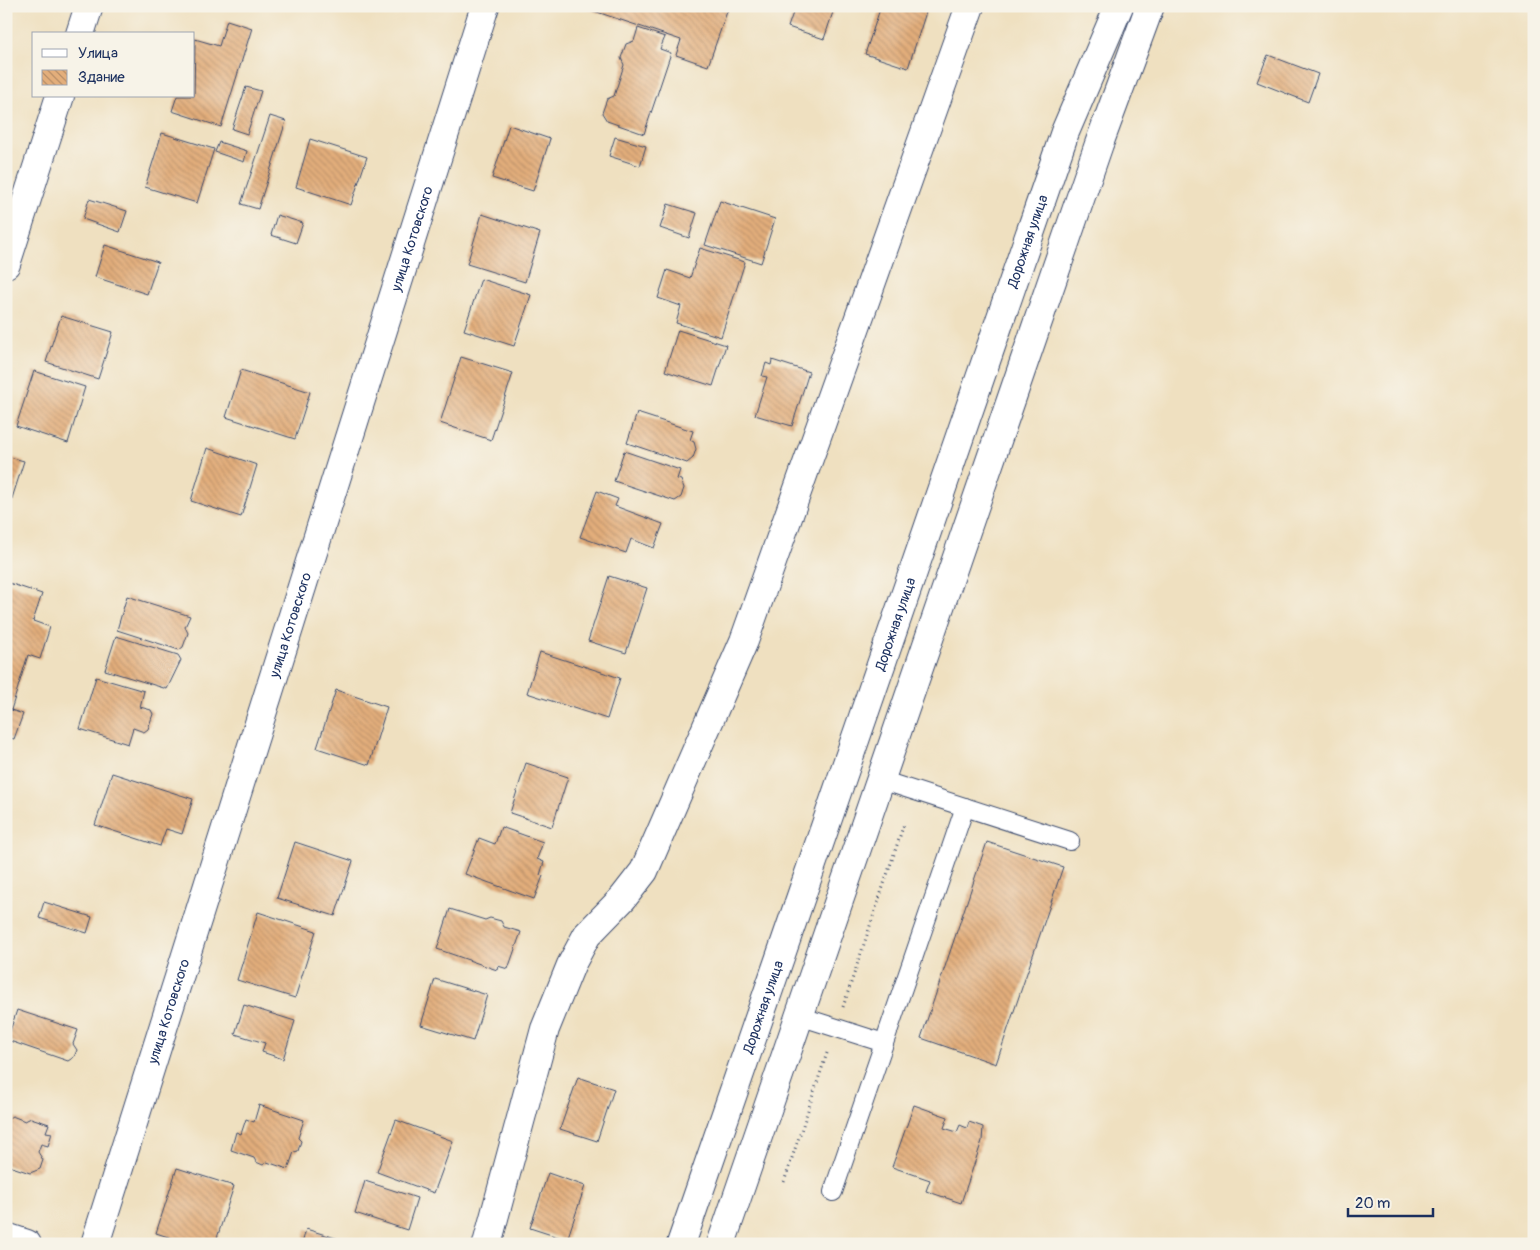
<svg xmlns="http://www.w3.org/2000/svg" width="1540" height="1250" viewBox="0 0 1540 1250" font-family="Pangolin,sans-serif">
	<defs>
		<pattern id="building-back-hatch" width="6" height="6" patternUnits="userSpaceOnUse" patternTransform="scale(1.25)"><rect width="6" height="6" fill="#e3ae7b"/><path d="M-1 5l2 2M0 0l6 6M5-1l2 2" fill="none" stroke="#b78e68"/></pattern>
	</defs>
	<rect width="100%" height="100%" fill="#f7f3e8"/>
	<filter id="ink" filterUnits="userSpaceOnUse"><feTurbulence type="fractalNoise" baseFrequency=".02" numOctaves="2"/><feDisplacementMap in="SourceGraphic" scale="10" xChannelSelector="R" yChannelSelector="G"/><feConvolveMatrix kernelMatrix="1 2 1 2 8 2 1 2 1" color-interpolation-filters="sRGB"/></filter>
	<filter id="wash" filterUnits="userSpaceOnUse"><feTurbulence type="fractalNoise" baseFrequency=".0096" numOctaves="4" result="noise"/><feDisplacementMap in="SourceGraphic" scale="20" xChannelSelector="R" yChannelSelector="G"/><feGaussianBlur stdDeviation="1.12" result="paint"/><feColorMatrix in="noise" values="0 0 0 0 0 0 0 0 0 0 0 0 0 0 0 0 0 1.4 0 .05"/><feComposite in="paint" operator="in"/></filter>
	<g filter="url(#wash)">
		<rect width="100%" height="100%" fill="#efe0c0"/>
		<g id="blocks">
			<g fill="url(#building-back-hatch)">
				<polygon points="729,6 708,66 676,55 681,40 582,7"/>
				<polygon points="835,6 824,39 788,27 794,10 785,6"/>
				<polygon points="881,6 928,6 908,68 865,54"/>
				<polygon points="227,20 252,28 221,127 172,111 177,96 194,96 195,39 219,46"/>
				<polygon points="638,28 665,37 660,49 671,53 644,134 607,121 602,113 607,99 614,96 624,65 621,58 626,44 634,41"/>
				<polygon points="1268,55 1318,74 1308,102 1257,82"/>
				<polygon points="246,87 261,91 247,134 232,129"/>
				<polygon points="270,116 286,121 258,209 241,204"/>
				<polygon points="509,125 550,139 533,191 492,178"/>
				<polygon points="162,133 214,149 197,203 145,187"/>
				<polygon points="615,137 646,146 640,166 609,156"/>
				<polygon points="310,139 367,157 351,205 296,187"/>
				<polygon points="219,142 247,151 244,162 215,152"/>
				<polygon points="89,199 127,211 120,232 83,219"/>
				<polygon points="720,201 775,219 761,263 705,245"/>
				<polygon points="668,204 697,213 689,238 660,228"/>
				<polygon points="482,214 540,233 525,282 467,264"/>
				<polygon points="277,215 303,223 296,243 271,235"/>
				<polygon points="105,245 158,262 147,294 95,277"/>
				<polygon points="700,248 745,262 721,337 676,323 681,306 658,298 667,270 690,278"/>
				<polygon points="481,279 531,295 514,346 464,330"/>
				<polygon points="61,316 113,332 98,379 46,362"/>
				<polygon points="678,330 726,345 713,386 665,371"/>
				<polygon points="461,357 513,373 491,440 440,423"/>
				<polygon points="772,360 809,372 792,426 755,415 767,377 762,376 766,363 771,365"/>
				<polygon points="241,370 310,392 295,439 226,417"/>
				<polygon points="34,371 85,387 68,443 16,426"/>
				<polygon points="637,413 693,431 690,440 694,442 696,449 693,458 687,463 627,443"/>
				<polygon points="207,448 257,465 241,517 191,501"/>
				<polygon points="624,451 680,470 677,479 681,480 684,488 681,497 675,501 614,481"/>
				<polygon points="6,456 24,461 7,514 6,514"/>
				<polygon points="597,491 618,499 615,506 663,524 654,548 631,539 626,553 580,537"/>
				<polygon points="609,576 647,588 626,653 588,641"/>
				<polygon points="6,582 42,594 33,621 50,627 40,659 28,655 11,710 23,714 14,739 6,737"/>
				<polygon points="127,596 190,616 185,627 188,633 183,647 179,650 117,630"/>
				<polygon points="116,636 178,655 181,660 167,689 105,670"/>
				<polygon points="540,652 620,678 607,719 527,693"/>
				<polygon points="96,677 144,691 140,707 151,710 153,714 148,729 144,732 133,728 128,744 80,729"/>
				<polygon points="336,690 387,707 369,765 317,748"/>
				<polygon points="526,763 568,777 552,827 510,813"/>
				<polygon points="112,773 193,799 182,834 166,829 160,846 95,825"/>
				<polygon points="501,827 543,842 537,859 544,862 540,875 543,876 534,899 465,874 479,838 495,844"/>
				<polygon points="295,842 353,861 335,916 277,898"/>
				<polygon points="987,842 1063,867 996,1064 921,1038"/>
				<polygon points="44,902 92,917 87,933 39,918"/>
				<polygon points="450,909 485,920 490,918 501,921 504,927 521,932 508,969 498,966 497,970 437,949"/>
				<polygon points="258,912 316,931 295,998 237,980"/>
				<polygon points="435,979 487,995 473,1041 421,1025"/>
				<polygon points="244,1005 295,1021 283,1059 262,1052 265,1043 235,1034"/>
				<polygon points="17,1010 78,1030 73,1044 77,1050 74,1057 68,1061 7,1040"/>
				<polygon points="578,1077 614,1089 597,1141 560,1129"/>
				<polygon points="259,1105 304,1120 298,1138 301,1141 298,1151 294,1152 288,1169 267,1162 263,1165 256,1162 254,1158 231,1150 236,1132 241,1134 246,1119 254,1122"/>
				<polygon points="914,1105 948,1117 944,1128 957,1132 960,1125 967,1128 969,1122 983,1127 982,1141 961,1203 926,1191 930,1180 892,1167"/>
				<polygon points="12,1116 25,1121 31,1118 49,1124 46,1132 52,1133 48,1146 41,1144 38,1152 43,1160 40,1169 30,1173 6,1165 6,1120"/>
				<polygon points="396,1120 453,1141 434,1193 377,1172"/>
				<polygon points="177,1168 234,1186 215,1244 190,1244 156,1233"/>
				<polygon points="548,1173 585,1186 567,1240 530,1228"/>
				<polygon points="365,1181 417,1198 407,1230 355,1213"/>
				<polygon points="306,1229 352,1243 352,1244 302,1244"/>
			</g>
		</g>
	</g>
	<g filter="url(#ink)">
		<use href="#blocks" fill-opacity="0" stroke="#3b4a6d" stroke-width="1"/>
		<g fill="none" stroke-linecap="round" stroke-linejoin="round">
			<g stroke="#3b4a6d" stroke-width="20">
				<g id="service">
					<polyline points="881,780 1070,841"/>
					<polyline points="799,1016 884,1043"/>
					<polyline points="833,1192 965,807"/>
				</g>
			</g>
			<g stroke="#3b4a6d" stroke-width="30">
				<g id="minor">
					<polyline points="80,34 89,6"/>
					<polyline points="6,264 60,96"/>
					<polyline points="6,1237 27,1244"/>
					<path id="s1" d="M 95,1244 L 485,6"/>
					<polyline points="487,1244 545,1029 571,965 587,935 623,898 644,871 744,641 970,6"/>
				</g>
			</g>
			<g stroke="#3b4a6d" stroke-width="30">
				<g id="secondary">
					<path id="s2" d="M 681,1244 L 1065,132 L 1119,6"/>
					<polyline points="721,1244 1099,144 1150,6"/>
				</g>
			</g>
			<g stroke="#3b4a6d" stroke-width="3" stroke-dasharray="1 4" stroke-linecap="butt">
				<polyline points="843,1007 904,824"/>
				<polyline points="784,1182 828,1050"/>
			</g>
			<use href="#service" stroke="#fff" stroke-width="18"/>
			<use href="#minor" stroke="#fff" stroke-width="28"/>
			<use href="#secondary" stroke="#fff" stroke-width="28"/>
		</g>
	</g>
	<g text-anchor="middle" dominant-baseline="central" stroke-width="4.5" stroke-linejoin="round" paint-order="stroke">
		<g font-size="14" fill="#1b2f5e" stroke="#f7f3e8">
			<text stroke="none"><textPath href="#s1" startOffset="1054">улица Котовского</textPath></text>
			<text stroke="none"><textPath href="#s2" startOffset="1061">Дорожная улица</textPath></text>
			<text stroke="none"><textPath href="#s2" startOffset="656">Дорожная улица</textPath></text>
			<text stroke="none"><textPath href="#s1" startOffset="649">улица Котовского</textPath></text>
			<text stroke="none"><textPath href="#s2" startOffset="251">Дорожная улица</textPath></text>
			<text stroke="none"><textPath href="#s1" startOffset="244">улица Котовского</textPath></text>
		</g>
	</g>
	<rect width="1540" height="1250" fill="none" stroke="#f7f3e8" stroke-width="25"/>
	<rect x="32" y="32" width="162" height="65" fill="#f7f3e8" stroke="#9fa5b1"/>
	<rect x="42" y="49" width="25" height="8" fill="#ffffff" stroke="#9fa5b1"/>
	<text x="78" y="58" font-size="15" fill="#1b2f5e">Улица</text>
	<rect x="42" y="70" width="25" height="15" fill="url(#building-back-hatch)" stroke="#9fa5b1"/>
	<text x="78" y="82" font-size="15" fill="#1b2f5e">Здание</text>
	<path d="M1348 1208v8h85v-8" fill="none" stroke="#1b2f5e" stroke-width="2.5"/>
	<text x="1355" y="1208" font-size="15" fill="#1b2f5e" stroke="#f7f3e8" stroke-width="4" paint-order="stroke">20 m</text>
</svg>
